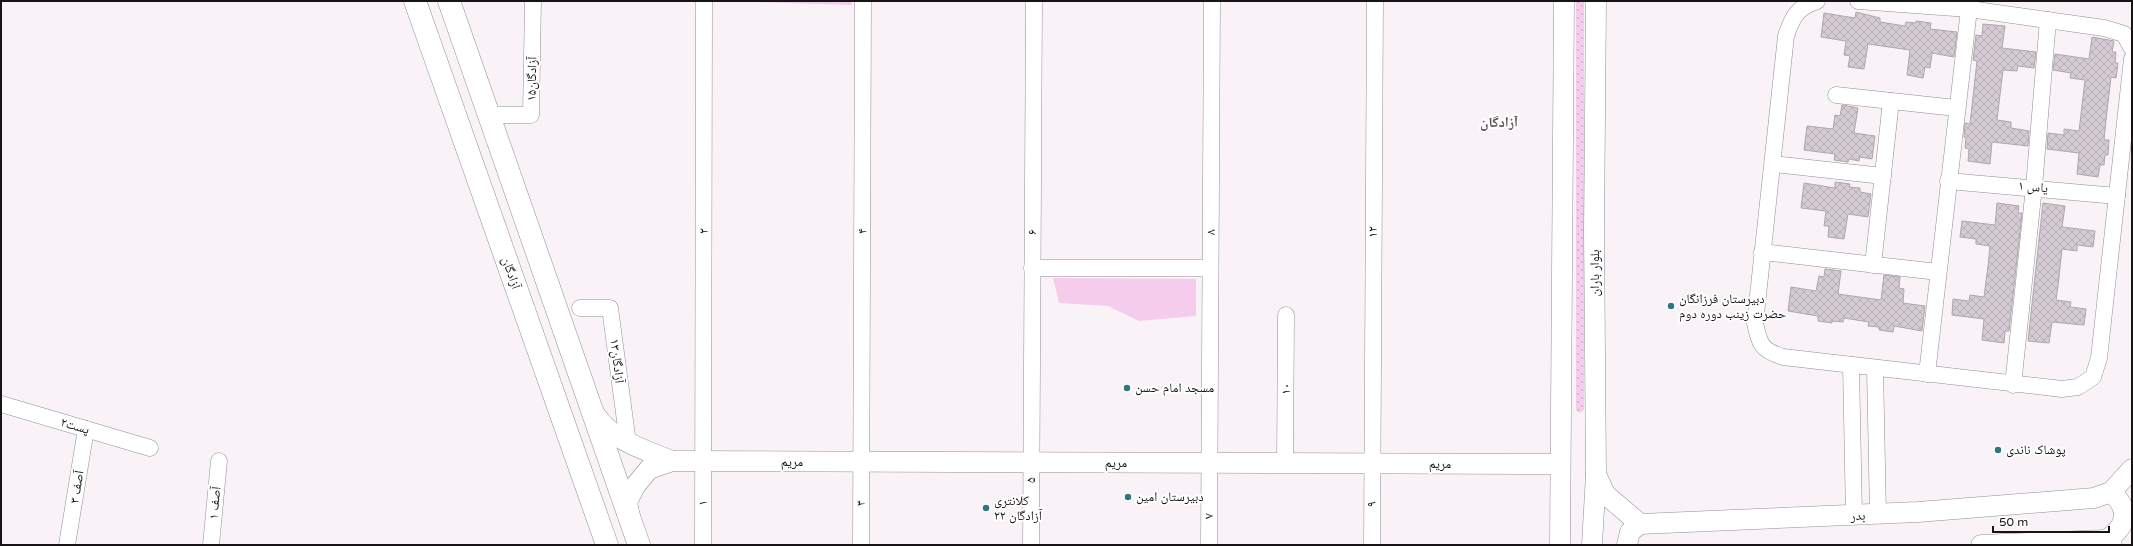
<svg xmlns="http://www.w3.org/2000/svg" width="2133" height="546" viewBox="0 0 2133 546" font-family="'Varela Round','Noto Naskh Arabic',sans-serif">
	<defs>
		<pattern id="grass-dots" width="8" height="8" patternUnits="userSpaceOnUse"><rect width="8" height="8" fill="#f6ccec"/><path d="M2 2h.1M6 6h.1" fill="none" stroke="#d2aeca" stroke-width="1.8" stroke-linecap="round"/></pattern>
		<pattern id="building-cross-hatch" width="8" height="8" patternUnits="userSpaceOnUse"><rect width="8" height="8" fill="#d4ccd2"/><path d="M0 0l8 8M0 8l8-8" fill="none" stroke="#b5aeb4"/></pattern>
	</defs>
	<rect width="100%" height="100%" fill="#f9f2f7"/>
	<polygon fill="url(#grass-dots)" points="1576,1 1584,1 1584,410 1580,413 1576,410"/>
	<g fill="#f6ccec">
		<polygon points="719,1 852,1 852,5"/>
		<polygon points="1053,278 1196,279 1196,316 1139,321 1108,306 1059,303"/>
	</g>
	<g fill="url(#building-cross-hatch)" stroke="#aea7ac">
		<polygon points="1856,12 1880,18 1880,22 1905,26 1906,22 1916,23 1916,21 1931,23 1930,29 1957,32 1954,57 1932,53 1930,68 1925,67 1923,78 1907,75 1910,50 1868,44 1864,69 1848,67 1850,56 1844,55 1846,41 1821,37 1824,13 1855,18"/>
		<polygon points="1983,24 2005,26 2002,48 2036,52 2034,68 2018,66 2017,71 2003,70 1997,120 2011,122 2011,128 2029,131 2028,146 1992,142 1990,164 1968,161 1969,149 1965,148 1966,138 1964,137 1965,123 1970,124 1977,61 1973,60 1976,35 1982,36"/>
		<polygon points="2092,37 2114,41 2112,52 2116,52 2115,63 2118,63 2116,78 2111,77 2106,120 2104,140 2109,140 2108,155 2105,155 2104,165 2100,165 2098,177 2077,174 2079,153 2047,149 2048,133 2064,135 2064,129 2079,131 2085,80 2070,78 2071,73 2053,70 2055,54 2089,59"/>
		<polygon points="1842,105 1858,108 1854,133 1875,136 1872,159 1860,157 1859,161 1849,159 1848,162 1834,160 1835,154 1804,150 1807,126 1833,129 1835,115 1840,116"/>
		<polygon points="1835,182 1850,184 1849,187 1860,188 1860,192 1871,194 1868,217 1848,214 1844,239 1828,237 1829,226 1824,226 1826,211 1801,208 1804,183 1835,188"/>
		<polygon points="1997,203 2019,206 2018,213 2022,213 2009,331 2005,331 2004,343 1982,340 1984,319 1952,315 1953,299 1969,301 1970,295 1984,297 1988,266 1990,246 1976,244 1976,239 1960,237 1962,221 1995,225"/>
		<polygon points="2043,203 2065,206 2062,227 2095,231 2093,247 2077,245 2077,251 2062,249 2058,286 2056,300 2071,302 2070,307 2086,309 2084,325 2052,322 2049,343 2028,341"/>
		<polygon points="1825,269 1841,271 1838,294 1881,300 1884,275 1900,277 1899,288 1904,289 1903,303 1925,306 1922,331 1894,326 1893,332 1879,330 1879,327 1868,326 1869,322 1844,318 1843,322 1832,321 1832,323 1818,321 1818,316 1788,311 1791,287 1816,291 1819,276 1824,277"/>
	</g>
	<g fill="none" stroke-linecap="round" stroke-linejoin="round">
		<g stroke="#948d92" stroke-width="17">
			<g id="minor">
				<path d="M 1817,1 C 1797,7 1792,18 1786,36 L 1755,323 C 1760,345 1761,350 1783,357 L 2062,389 L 2078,387 L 2093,377 L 2099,358 L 2132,59"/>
				<polyline points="1858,1 1969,9 2104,28 2124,34 2132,49"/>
				<polyline points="1836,95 1956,108"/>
				<polyline points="489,115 531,115 533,1"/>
				<polyline points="1773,164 1883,176"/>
				<polyline points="1948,181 2117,196"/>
				<polyline points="1762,252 1938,272"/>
				<polyline points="1873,265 1891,101"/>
				<polyline points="1032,268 1210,268"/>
				<polyline points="580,308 610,308 628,443"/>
				<polyline points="1851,365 1854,516"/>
				<polyline points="1875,368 1878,515"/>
				<polyline points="1927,374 1969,9"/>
				<polyline points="2013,385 2034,187 2048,20"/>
				<polyline points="1,404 150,448"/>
				<polyline points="1285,463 1286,315"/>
				<polyline points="67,545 86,429"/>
				<polyline points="211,545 219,461"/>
				<polyline points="703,545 704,1"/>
				<polyline points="861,545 863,1"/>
				<polyline points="1031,545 1034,1"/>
				<polyline points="1209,545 1212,1"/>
				<polyline points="1372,545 1375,1"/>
			</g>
		</g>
		<g stroke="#948d92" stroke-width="21">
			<g id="tertiary">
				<path d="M 594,413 C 612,441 643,449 672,461"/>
				<polyline points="1596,474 1605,494 1640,524 1918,512 2094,498 2111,492 2132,469"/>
				<polyline points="630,518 627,502 635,486 649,469 672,461 1560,464"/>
				<path d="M 2106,540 C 2128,526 2130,509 2111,492"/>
				<polyline points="1560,545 1564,1"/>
				<polyline points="1592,545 1596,474 1594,231 1596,1"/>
				<polyline points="1627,545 1630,532 1640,524"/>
				<polyline points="1981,545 2106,540 2112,545"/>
			</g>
		</g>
		<g stroke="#948d92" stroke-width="23">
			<g id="secondary">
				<polyline points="415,1 607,545"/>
				<polyline points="449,1 639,545"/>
			</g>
		</g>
		<use href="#minor" stroke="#fff" stroke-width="16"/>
		<use href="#tertiary" stroke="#fff" stroke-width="20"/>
		<use href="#secondary" stroke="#fff" stroke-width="22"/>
	</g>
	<g fill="#2f7780" stroke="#fff" stroke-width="1.5">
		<circle cx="1671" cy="306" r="4"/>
		<circle cx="1127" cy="388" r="4"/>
		<circle cx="1998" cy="450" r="4"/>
		<circle cx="1128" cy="497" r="4"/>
		<circle cx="986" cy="508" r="4"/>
	</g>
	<g text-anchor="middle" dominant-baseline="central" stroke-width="4" stroke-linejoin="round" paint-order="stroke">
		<g font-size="13" fill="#171416" stroke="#fff">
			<text transform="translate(532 79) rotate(-89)">آزادگان۱۵</text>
			<text transform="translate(2033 187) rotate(5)">یاس ۱</text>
			<text transform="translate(704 231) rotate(-90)">۲</text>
			<text transform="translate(863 231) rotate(-90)">۴</text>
			<text transform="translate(1032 232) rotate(-90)">۶</text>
			<text transform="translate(1211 232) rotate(-90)">۸</text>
			<text transform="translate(1373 232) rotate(-90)">۱۲</text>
			<text transform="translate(511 273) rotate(71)">آزادگان</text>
			<text transform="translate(1595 273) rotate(-90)">بلوار باران</text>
			<text transform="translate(617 361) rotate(83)">آزادگان۱۳</text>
			<text transform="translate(1286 389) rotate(-90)">۱۰</text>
			<text transform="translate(75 426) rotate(17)">پست۲</text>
			<text x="792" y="462">مریم</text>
			<text x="1116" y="463">مریم</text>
			<text x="1440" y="464">مریم</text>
			<text transform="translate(1031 480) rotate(-90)">۵</text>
			<text transform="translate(77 487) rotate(-81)">۳ آصف</text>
			<text transform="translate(215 503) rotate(-85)">۱ آصف</text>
			<text transform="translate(703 503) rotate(-89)">۱</text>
			<text transform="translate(861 503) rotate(-90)">۳</text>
			<text transform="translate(1372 504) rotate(-90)">۹</text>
			<text transform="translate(1209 516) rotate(-90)">۷</text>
			<text transform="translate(1858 516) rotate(-3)">بدر</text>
		</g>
		<g font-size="13" fill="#171416" stroke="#fff" text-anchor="start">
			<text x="1679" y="299">دبیرستان فرزانگان<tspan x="1679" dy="15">حضرت زینب دوره دوم</tspan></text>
			<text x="1135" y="388">مسجد امام حسن</text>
			<text x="2006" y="450">پوشاک ناندی</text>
			<text x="1136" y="497">دبیرستان امین</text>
			<text x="994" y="501">کلانتری<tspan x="994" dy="15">۲۲ آزادگان</tspan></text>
		</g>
		<g font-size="14" font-weight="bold" fill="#554f53" stroke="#fff">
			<text x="1499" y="122">آزادگان</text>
		</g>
	</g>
	<rect width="2133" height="546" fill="none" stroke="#171416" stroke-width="4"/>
	<path d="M1993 526v6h116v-6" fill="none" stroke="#171416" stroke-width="2"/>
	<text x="1999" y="526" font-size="12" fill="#171416" stroke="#ffffff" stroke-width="3" paint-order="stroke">50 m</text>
</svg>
